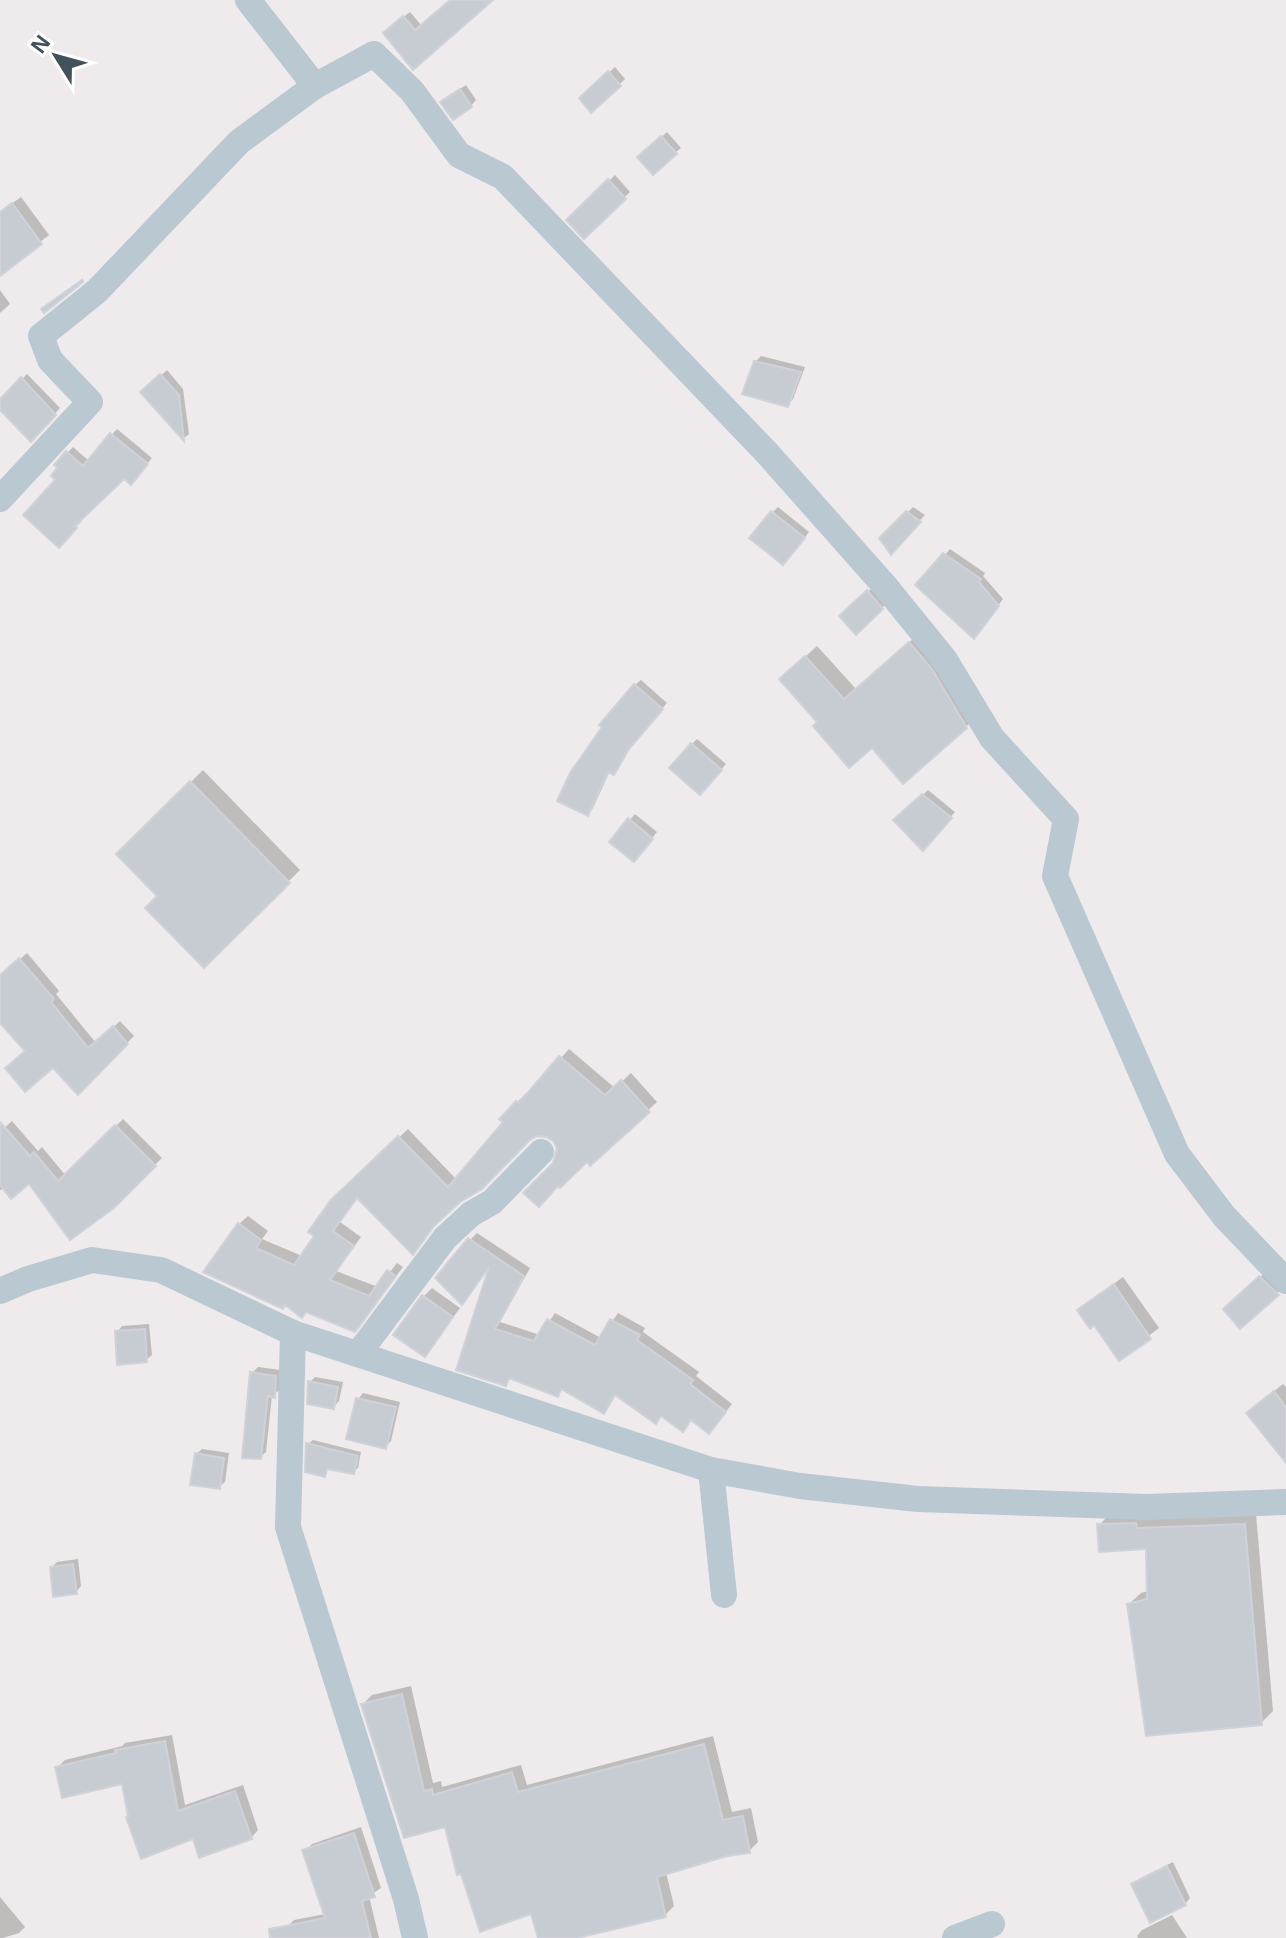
<svg xmlns="http://www.w3.org/2000/svg" width="1286" height="1938" viewBox="0 0 1286 1938" font-family="Arial,sans-serif">
	<rect width="100%" height="100%" fill="#efebec"/>
	<g fill="#0003">
		<polygon points="452,0 490,0 414,67 391,27 410,12 422,26"/>
		<polygon points="615,67 625,79 592,110 581,98"/>
		<polygon points="466,85 476,100 471,106 448,97"/>
		<polygon points="667,132 681,148 675,153 640,157"/>
		<polygon points="615,175 630,192 584,236 569,220"/>
		<polygon points="21,197 49,235 0,273 0,212"/>
		<polygon points="0,290 10,304 0,313"/>
		<polygon points="761,356 805,367 793,399 787,405 755,362"/>
		<polygon points="167,370 183,389 189,434 184,438 143,392"/>
		<polygon points="27,374 60,408 31,439 0,407 0,402"/>
		<polygon points="117,429 152,458 136,477 124,476 79,520 81,522 58,545 60,468 56,465 73,447 89,461"/>
		<polygon points="778,507 809,532 789,557 773,512"/>
		<polygon points="913,507 925,515 891,552 882,539"/>
		<polygon points="950,549 985,573 983,576 1003,599 979,631 918,585"/>
		<polygon points="874,586 887,603 856,632 842,616"/>
		<polygon points="921,632 977,715 966,727 872,745 820,722 793,668 817,646 856,689"/>
		<polygon points="641,680 667,703 634,741 619,767 613,773 610,771 593,808 588,813 635,685"/>
		<polygon points="697,739 726,764 706,787 692,744"/>
		<polygon points="203,770 300,870 204,965 160,896 118,854"/>
		<polygon points="928,790 955,812 923,848 896,820"/>
		<polygon points="635,814 657,832 639,854 630,820"/>
		<polygon points="27,953 59,991 56,994 96,1043 120,1021 134,1036 78,1092 53,1066 27,1051 0,1020 0,976"/>
		<polygon points="569,1049 615,1088 631,1073 657,1102 590,1163 587,1159 555,1164 559,1148 554,1140 546,1135 537,1134 529,1139 440,1218 421,1244 359,1196 340,1222 361,1237 336,1271 378,1287 397,1263 403,1267 363,1321 307,1310 302,1315 239,1224 248,1216 268,1231 262,1239 302,1256 317,1236 331,1202 408,1129 457,1180 506,1122 502,1119 526,1093 528,1095"/>
		<polygon points="123,1119 162,1158 113,1206 30,1181 0,1190 0,1132 12,1121 38,1151 42,1147 66,1176"/>
		<polygon points="477,1233 530,1268 500,1322 540,1335 555,1313 601,1338 618,1313 645,1328 643,1332 699,1372 696,1376 732,1404 716,1424 693,1418 690,1422 662,1415 617,1393 604,1411 564,1388 557,1395 512,1377 506,1384 458,1368 492,1264 470,1240"/>
		<polygon points="1266,1272 1283,1288 1240,1326 1231,1303"/>
		<polygon points="1123,1277 1159,1328 1120,1358 1095,1322 1079,1310"/>
		<polygon points="432,1288 460,1308 425,1355 424,1296"/>
		<polygon points="149,1324 152,1355 146,1360 117,1332 122,1326"/>
		<polygon points="258,1367 281,1370 280,1390 272,1395 266,1452 260,1457 252,1373"/>
		<polygon points="315,1377 343,1382 339,1401 333,1407 310,1382"/>
		<polygon points="1283,1384 1286,1387 1286,1460 1258,1404"/>
		<polygon points="363,1393 400,1402 391,1441 385,1447 358,1399"/>
		<polygon points="313,1440 361,1452 358,1468 353,1472 329,1467 324,1475 308,1444"/>
		<polygon points="202,1449 229,1453 225,1482 219,1487 196,1454"/>
		<polygon points="1111,1513 1256,1514 1273,1711 1261,1723 1129,1604 1141,1593 1148,1591 1148,1546 1099,1525"/>
		<polygon points="78,1559 81,1586 76,1592 52,1567 57,1562"/>
		<polygon points="411,1686 433,1783 441,1781 442,1787 521,1765 527,1785 713,1736 732,1812 751,1808 758,1842 749,1851 727,1854 666,1872 674,1906 665,1915 584,1934 580,1938 540,1938 533,1912 447,1825 363,1704 372,1695"/>
		<polygon points="172,1735 185,1805 243,1785 258,1830 251,1838 194,1837 130,1815 123,1782 57,1768 65,1760 122,1746 125,1743"/>
		<polygon points="361,1827 381,1888 369,1896 379,1938 289,1938 287,1927 294,1920 325,1914 305,1851 312,1844"/>
		<polygon points="1173,1862 1190,1898 1185,1904 1134,1884 1139,1879"/>
		<polygon points="0,1897 25,1927 19,1933 3,1938 0,1938"/>
		<polygon points="1172,1915 1187,1938 1138,1938 1137,1936 1142,1930"/>
	</g>
	<g fill="#c7ccd2" stroke="#cfd2d9" stroke-width="2">
		<polygon points="450,0 493,0 413,70 383,33 403,16 415,30"/>
		<polygon points="608,71 621,86 591,113 579,98"/>
		<polygon points="460,89 472,107 453,120 440,102"/>
		<polygon points="661,136 677,154 653,175 637,157"/>
		<polygon points="608,179 626,199 584,239 566,220"/>
		<polygon points="12,203 42,244 0,276 0,212"/>
		<polygon points="82,280 83,282 44,313 41,309"/>
		<polygon points="754,361 801,372 788,407 742,394"/>
		<polygon points="160,374 179,395 184,441 140,392"/>
		<polygon points="21,377 56,415 31,442 0,410 0,399"/>
		<polygon points="110,433 148,464 131,485 124,479 75,526 77,528 59,548 23,515 55,480 51,476 57,468 54,465 66,451 83,466"/>
		<polygon points="771,511 805,538 783,565 749,538"/>
		<polygon points="906,511 921,522 891,555 879,538"/>
		<polygon points="943,553 981,579 979,582 999,606 974,639 915,585"/>
		<polygon points="867,590 883,609 856,635 839,616"/>
		<polygon points="909,642 932,669 967,728 903,784 872,748 849,768 813,726 817,722 779,679 805,656 844,699"/>
		<polygon points="634,684 663,709 629,749 614,775 608,772 588,816 557,801 570,773 602,727 599,725"/>
		<polygon points="691,743 722,770 700,795 669,768"/>
		<polygon points="190,781 290,883 204,968 145,908 157,896 116,854"/>
		<polygon points="922,794 952,818 923,851 893,820"/>
		<polygon points="628,818 653,839 634,862 609,842"/>
		<polygon points="19,958 54,999 51,1002 88,1048 113,1026 128,1044 78,1095 53,1068 25,1092 5,1068 25,1051 0,1023 0,975"/>
		<polygon points="559,1056 605,1095 621,1080 650,1112 590,1166 587,1162 560,1188 558,1186 539,1207 523,1193 553,1163 557,1148 553,1141 546,1137 537,1136 530,1140 482,1189 460,1202 434,1226 413,1255 357,1198 333,1231 354,1246 330,1280 369,1296 387,1270 396,1276 355,1332 306,1312 302,1318 285,1305 283,1309 203,1272 238,1223 261,1240 256,1248 294,1265 314,1236 308,1232 330,1201 398,1136 448,1187 503,1122 499,1119 516,1101 519,1103"/>
		<polygon points="0,1122 30,1156 34,1152 58,1181 115,1125 156,1166 114,1208 70,1240 29,1184 11,1199 0,1185"/>
		<polygon points="468,1238 524,1276 495,1329 534,1341 547,1319 595,1345 610,1319 640,1335 637,1340 693,1380 690,1384 726,1412 709,1434 691,1420 683,1432 661,1416 656,1424 615,1395 604,1414 561,1389 558,1397 509,1378 506,1386 456,1370 489,1267 462,1305 435,1278"/>
		<polygon points="1259,1276 1279,1295 1240,1329 1223,1309"/>
		<polygon points="1114,1284 1151,1339 1119,1361 1094,1325 1090,1329 1077,1310"/>
		<polygon points="422,1295 453,1317 425,1357 393,1335"/>
		<polygon points="145,1329 147,1362 117,1365 115,1331"/>
		<polygon points="250,1372 276,1376 275,1398 268,1396 261,1459 242,1458"/>
		<polygon points="308,1381 338,1387 334,1409 307,1404"/>
		<polygon points="1274,1391 1286,1407 1286,1463 1246,1413"/>
		<polygon points="356,1398 396,1407 386,1449 346,1439"/>
		<polygon points="306,1443 358,1456 354,1474 327,1469 325,1477 305,1472"/>
		<polygon points="195,1453 224,1458 220,1489 190,1485"/>
		<polygon points="1136,1523 1137,1528 1245,1524 1262,1725 1146,1736 1127,1604 1147,1599 1146,1549 1099,1552 1097,1524"/>
		<polygon points="73,1564 77,1594 53,1597 50,1567"/>
		<polygon points="402,1694 424,1791 432,1789 433,1795 512,1772 518,1792 704,1744 723,1820 743,1816 750,1853 727,1856 657,1877 666,1917 577,1938 538,1938 531,1914 480,1932 461,1874 457,1875 445,1827 404,1838 361,1704"/>
		<polygon points="165,1741 178,1811 235,1791 252,1839 199,1858 193,1839 141,1859 126,1817 128,1816 122,1784 62,1798 55,1767 116,1753 115,1750"/>
		<polygon points="354,1833 375,1897 362,1901 371,1938 270,1938 269,1929 325,1918 302,1850"/>
		<polygon points="1167,1866 1186,1905 1150,1923 1131,1884"/>
	</g>
	<g fill="none" stroke-linecap="round" stroke-linejoin="round">
		<g stroke="#bac8d1" stroke-width="26">
			<polyline points="248,0 315,86 374,54 412,91 459,155 503,177 767,453 885,586 945,660 992,738 1066,819 1055,876 1177,1154 1224,1216 1286,1281"/>
			<polyline points="0,499 90,402 50,360 41,336 97,291 239,142 315,86"/>
			<polyline points="0,1291 28,1279 92,1260 161,1270 293,1333 711,1470 800,1486 918,1499 1147,1507 1286,1502"/>
			<polyline points="293,1333 288,1527 406,1899 415,1938"/>
			<polyline points="358,1354 445,1238 471,1214 492,1202 541,1152"/>
			<polyline points="711,1470 724,1595"/>
			<polyline points="955,1938 992,1924"/>
		</g>
	</g>
	<g transform="translate(56 56) rotate(307)" stroke="#ffffff" stroke-width="6" paint-order="stroke">
	<path d="M0-6L14 30L0 20L-14 30Z" fill="#42515c"/>
	<text y="-12" font-size="22" font-weight="bold" text-anchor="middle" fill="#42515c">N</text>
	</g>
</svg>
